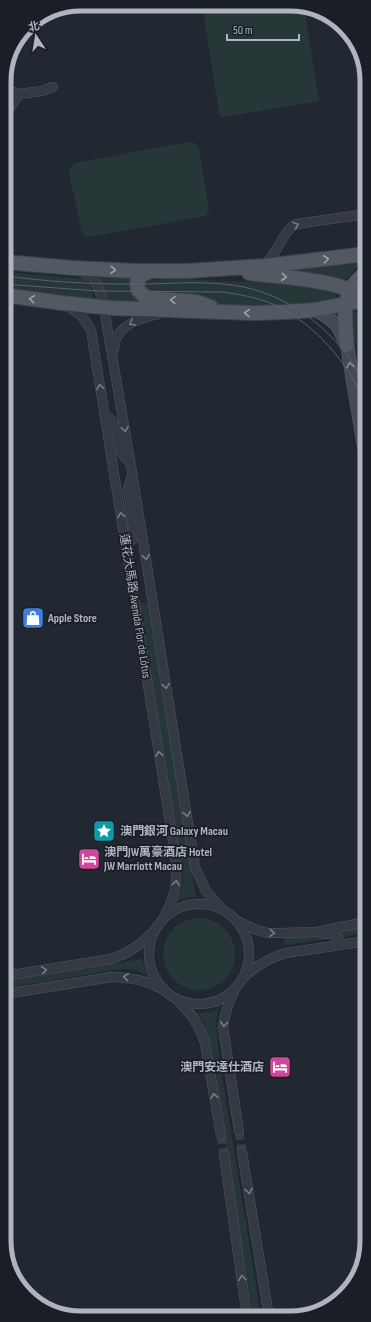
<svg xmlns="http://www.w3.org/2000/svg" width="371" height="1322" viewBox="0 0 371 1322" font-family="'Sofia Sans Condensed','Noto Sans SC',sans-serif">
	<rect width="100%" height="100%" fill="#212832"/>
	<g fill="#273737">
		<polygon points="202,5 304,6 319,101 220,118"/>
		<path d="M 188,142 C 193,142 197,143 199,148 L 209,209 L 206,216 L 89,237 L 86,237 L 82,233 L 69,173 L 72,165 L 75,163 Z"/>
		<polygon points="366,260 359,265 344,282 292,271 329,264"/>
		<polygon points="4,272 86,279 90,285 94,299 60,296 4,287"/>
		<path d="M 97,277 L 132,278 C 130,292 132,296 143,304 L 109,301 Z"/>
		<polygon points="172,278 236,282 282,282 334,291 336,294 336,298 328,301 303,306 225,307 206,300 147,294 144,286 147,281"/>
		<path d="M 355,312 C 363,313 364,321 366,328 L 366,402 L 353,327 L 353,315 Z"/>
		<path d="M 147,602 L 196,897 L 189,897 L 176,901 C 183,891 183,883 183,872 L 140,603 Z"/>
		<circle cx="199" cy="954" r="36"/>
		<polygon points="366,925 367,933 285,945 283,936"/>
		<polygon points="142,959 147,975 134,970 122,969 5,988 5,981"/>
		<polygon points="219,1009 216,1020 218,1051 261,1317 253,1317 209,1040 202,1021 195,1013 209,1012"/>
	</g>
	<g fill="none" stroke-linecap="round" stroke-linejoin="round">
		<g stroke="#363d47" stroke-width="9" stroke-dasharray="9 4.5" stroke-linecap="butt">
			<polyline points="239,1131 242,1152"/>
			<polyline points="221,1135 224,1155"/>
		</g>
		<g stroke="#515761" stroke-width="10">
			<g id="minor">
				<polyline points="4,88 19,94 42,91 53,87"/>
				<polyline points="4,117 19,94"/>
				<path d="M 264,266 C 268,261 273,256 276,250 C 283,240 285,230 296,224 L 366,214"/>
				<polyline points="78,270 94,279 102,297 131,466 195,867 206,891 222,909"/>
				<path d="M 66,305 L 81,315 L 91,330 L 173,841 C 178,873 180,889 163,919"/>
				<path d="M 114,349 C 115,326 139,318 158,314"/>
				<path d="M 105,415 C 119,423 116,435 120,450 C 122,455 126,459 130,463"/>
				<polyline points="125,546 133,539 134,534 128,489 131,478"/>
				<circle cx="199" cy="954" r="50"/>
				<polyline points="237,921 257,930 268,933 278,933 316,932 366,922"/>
				<polyline points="323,934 333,934 338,938 341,945"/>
				<path d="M 5,976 L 111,959 C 127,954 140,946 152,933"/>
				<path d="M 245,976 C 258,964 270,958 286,953 L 367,941"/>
				<path d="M 234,992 C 228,1003 225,1014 223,1027 L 239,1131"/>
				<path d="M 5,994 L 112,977 C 130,977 144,980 160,988"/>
				<path d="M 179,1002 C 192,1014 200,1027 205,1043 L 221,1135"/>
				<polyline points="242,1152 269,1317"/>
				<polyline points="224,1155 247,1317"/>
			</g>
		</g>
		<g stroke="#515761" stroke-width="14">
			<polyline id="secondary" points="314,310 323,314 337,325 347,345 366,459"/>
		</g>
		<g stroke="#3d434c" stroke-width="16">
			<g id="primary">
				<polyline points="4,262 74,268 135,271 187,271 264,266 366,254"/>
				<polyline points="151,271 141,275 137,282 138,290 146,298 197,302 211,307"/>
				<path d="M 249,273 C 278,277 347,279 366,301"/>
				<polyline points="4,295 62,303 112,308 252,313 286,312 314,310 366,300"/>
				<path d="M 347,345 C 345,317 339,292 366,273"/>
			</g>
		</g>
		<use href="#minor" stroke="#343a43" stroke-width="9"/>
		<use href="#secondary" stroke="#434955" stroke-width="12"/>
		<use href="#primary" stroke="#525963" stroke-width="14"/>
		<g stroke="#58606b" stroke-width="1">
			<path d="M 4,276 C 44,281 83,284 123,284 C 159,285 196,280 232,285 C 289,292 345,336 366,389"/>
			<path d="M 4,284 L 97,291 L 223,292 C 238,294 253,297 268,302 C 312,320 352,364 366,409"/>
		</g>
	</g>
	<defs><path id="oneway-chevron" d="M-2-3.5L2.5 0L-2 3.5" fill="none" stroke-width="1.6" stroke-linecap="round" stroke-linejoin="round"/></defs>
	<g stroke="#777d88">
		<use href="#oneway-chevron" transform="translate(296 225) rotate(-20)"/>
		<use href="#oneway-chevron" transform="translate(132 323) rotate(150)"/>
		<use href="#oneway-chevron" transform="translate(100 387) rotate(-99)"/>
		<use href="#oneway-chevron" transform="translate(125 429) rotate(81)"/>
		<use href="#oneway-chevron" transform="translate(121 515) rotate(-99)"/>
		<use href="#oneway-chevron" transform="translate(146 557) rotate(81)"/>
		<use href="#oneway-chevron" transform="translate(166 686) rotate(81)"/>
		<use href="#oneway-chevron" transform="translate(159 754) rotate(-99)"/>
		<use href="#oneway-chevron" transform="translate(187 814) rotate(81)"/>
		<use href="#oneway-chevron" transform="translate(176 883) rotate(-84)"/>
		<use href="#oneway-chevron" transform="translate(272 933) rotate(3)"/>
		<use href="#oneway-chevron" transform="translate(44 970) rotate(-9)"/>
		<use href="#oneway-chevron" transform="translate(126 977) rotate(-175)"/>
		<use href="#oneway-chevron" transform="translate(224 1024) rotate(96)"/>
		<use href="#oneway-chevron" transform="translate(214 1096) rotate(-100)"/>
		<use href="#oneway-chevron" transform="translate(249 1191) rotate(81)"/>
		<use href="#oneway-chevron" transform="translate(242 1278) rotate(-98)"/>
	</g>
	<g stroke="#9ca2ad">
		<use href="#oneway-chevron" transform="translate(326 259) rotate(-7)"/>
		<use href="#oneway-chevron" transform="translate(113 270) rotate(2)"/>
		<use href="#oneway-chevron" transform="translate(284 277) rotate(6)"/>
		<use href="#oneway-chevron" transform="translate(32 299) rotate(-172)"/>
		<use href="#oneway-chevron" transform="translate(173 300) rotate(-178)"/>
		<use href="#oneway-chevron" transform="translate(247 313) rotate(-179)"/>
	</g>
	<use stroke="#898f9b" href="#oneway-chevron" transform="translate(350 365) rotate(-100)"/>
	<defs>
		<g id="shop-square" transform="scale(1.15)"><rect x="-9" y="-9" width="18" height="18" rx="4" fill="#3f7fe0" stroke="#1a1f27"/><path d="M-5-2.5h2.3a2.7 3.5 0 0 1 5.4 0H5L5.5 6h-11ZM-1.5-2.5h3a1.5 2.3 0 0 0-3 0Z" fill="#fff"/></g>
		<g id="sight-square" transform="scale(1.15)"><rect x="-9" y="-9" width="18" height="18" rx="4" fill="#0f9aa8" stroke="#1a1f27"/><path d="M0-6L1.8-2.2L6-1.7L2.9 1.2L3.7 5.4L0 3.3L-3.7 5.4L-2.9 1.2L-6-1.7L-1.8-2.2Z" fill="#fff"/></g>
		<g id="hotel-square" transform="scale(1.15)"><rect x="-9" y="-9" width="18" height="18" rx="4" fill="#d1479c" stroke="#1a1f27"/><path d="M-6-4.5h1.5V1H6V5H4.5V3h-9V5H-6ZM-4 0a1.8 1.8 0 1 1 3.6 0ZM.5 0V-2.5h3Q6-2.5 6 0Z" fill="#fff"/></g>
	</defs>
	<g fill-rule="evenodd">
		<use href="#shop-square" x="33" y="618"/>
		<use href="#sight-square" x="104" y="831"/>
		<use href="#hotel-square" x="89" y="859"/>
		<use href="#hotel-square" x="280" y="1067"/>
	</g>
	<g text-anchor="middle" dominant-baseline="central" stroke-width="3.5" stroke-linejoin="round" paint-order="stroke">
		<g font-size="12" fill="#aeb4c0" stroke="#1a1f27">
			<text transform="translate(135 606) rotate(81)">蓮花大馬路 Avenida Flor de Lótus</text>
		</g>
		<g font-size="12" font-weight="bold" fill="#aeb4c0" stroke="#1a1f27" text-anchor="start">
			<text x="48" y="618">Apple Store</text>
			<text x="120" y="831">澳門銀河 Galaxy Macau</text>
			<text x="104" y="852">澳門JW萬豪酒店 Hotel<tspan x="104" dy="14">JW Marriott Macau</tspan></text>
			<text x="264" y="1067" text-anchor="end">澳門安達仕酒店</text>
		</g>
	</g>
	<path d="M0 0H371V1322H0ZM81 11H290A70 70 0 0 1 360 81V1241A70 70 0 0 1 290 1311H81A70 70 0 0 1 11 1241V81A70 70 0 0 1 81 11Z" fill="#1a1f27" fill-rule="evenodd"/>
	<path fill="none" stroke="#aeb4c0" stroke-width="5" d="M81 11H290A70 70 0 0 1 360 81V1241A70 70 0 0 1 290 1311H81A70 70 0 0 1 11 1241V81A70 70 0 0 1 81 11Z"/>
	<g transform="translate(36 36) rotate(348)" stroke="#1a1f27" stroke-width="3" paint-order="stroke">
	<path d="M0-3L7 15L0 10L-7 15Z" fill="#aeb4c0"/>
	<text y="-6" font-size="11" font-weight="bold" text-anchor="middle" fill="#aeb4c0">北</text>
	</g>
	<path d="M227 34v6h72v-6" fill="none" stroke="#aeb4c0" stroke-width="2"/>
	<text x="233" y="34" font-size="12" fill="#aeb4c0" stroke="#1a1f27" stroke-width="3" paint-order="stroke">50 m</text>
</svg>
